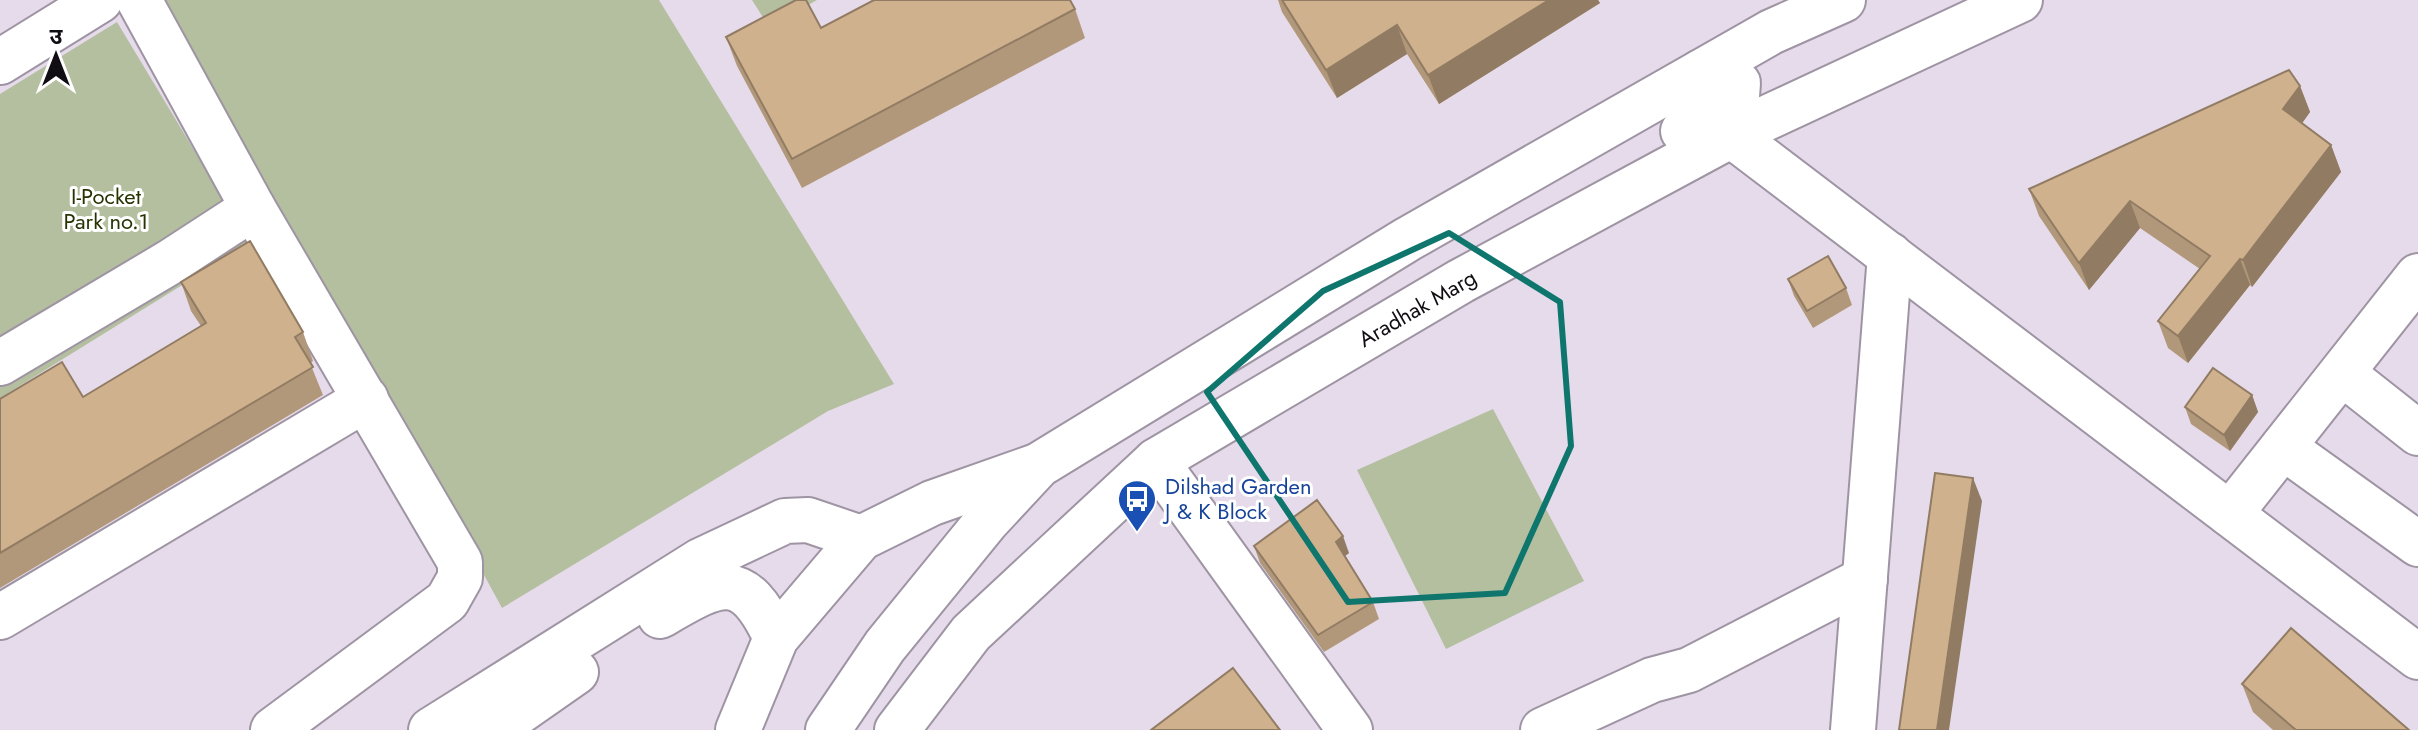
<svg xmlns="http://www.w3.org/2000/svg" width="2418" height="730" viewBox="0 0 2418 730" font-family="Jost,'Noto Sans Devanagari',sans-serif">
	<rect width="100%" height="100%" fill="#e6dbeb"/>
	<g fill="#b4bf9f">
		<polygon points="154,0 659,0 894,384 828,411 502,608 379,382"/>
		<polygon points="752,0 817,0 769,27"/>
		<polygon points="117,22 250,243 0,398 0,94"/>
		<polygon points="1493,409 1584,581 1446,649 1357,470"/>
	</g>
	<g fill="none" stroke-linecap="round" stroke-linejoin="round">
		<g stroke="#9e94a3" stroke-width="48">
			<g id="minor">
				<polyline points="139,0 253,208 460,562 460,578 447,601 273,730"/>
				<polyline points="0,62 100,0"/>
				<polyline points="1731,135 2418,657"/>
				<polyline points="0,363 170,262 253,208"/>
				<polyline points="2342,373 2418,433"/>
				<polyline points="2283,447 2418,544"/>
				<polyline points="1156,461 1350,730"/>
				<polyline points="2230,514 2418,276"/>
				<path d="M 660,616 C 719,582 742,566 776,638"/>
				<polyline points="0,617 366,399"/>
				<polyline points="431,730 700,561 785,521 808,520 861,538"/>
				<polyline points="493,730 576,672"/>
				<polyline points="1543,730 1652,680 1689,670 1865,579"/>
				<polyline points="1853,730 1890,255"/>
			</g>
		</g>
		<g stroke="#9e94a3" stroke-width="48">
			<g id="major">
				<polyline points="1683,131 1721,109 1737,96 1738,83 1730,76 1701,72"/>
				<polyline points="738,730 776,638 861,538 932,503 1034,467"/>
				<polyline points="828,730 885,646 986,522 1039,465 1408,239 1771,32 1843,0"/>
				<polyline points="897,730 971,633 1156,461 1461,281 1743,129 2020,0"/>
			</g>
		</g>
		<use href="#minor" stroke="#fff" stroke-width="44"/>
		<use href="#major" stroke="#fff" stroke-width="44"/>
	</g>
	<g fill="#b2987a">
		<polygon points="1278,0 1598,0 1600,3 1439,104 1407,54 1337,98 1282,12"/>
		<polygon points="1075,9 1085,38 802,188 737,66 726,37 821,28"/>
		<polygon points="2300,86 2310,112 2302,123 2331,145 2341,172 2252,287 2250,285 2188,363 2168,348 2158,321 2200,269 2140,228 2089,290 2039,216 2029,189"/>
		<polygon points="1788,279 1846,288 1852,305 1813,328 1794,296"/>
		<polygon points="181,282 303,332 313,361 310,363 323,395 0,588 0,399 83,397 201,326 191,311"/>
		<polygon points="2252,395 2258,412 2230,451 2191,424 2185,407"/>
		<polygon points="1254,546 1349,553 1345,556 1373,602 1379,619 1324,652 1260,563"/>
		<polygon points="2242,684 2409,730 2273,730 2253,712"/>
	</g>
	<g fill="#917c63">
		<polygon points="1549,0 1598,0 1600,3 1439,104 1428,75"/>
		<polygon points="1397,25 1407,54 1337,98 1326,70"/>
		<polygon points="2300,86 2310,112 2293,136 2283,109"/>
		<polygon points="2331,145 2341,172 2252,287 2243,260"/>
		<polygon points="2130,201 2140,228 2089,290 2079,263"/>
		<polygon points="2240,259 2250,285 2188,363 2178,336"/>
		<polygon points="2252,395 2258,412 2230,451 2224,435"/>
		<polygon points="1973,478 1982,501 1949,730 1937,730"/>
		<polygon points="1343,536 1349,553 1342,558 1336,542"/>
	</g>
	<g fill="#cfb18e" stroke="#917c63" stroke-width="2">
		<polygon points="796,0 806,0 821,28 874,0 1070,0 1075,9 792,159 726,37"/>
		<polygon points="1282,0 1549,0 1428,75 1397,25 1326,70"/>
		<polygon points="2289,70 2300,86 2283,109 2331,145 2243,260 2240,259 2178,336 2158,321 2210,256 2130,201 2079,263 2029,189"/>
		<polygon points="250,241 303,332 295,337 313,367 0,553 0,399 62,362 83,397 206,323 181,282"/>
		<polygon points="1828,256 1846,288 1807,311 1788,279"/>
		<polygon points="2213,368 2252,395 2224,435 2185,407"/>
		<polygon points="1935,473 1973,478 1937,730 1899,730"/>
		<polygon points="1317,500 1343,536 1336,542 1373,602 1318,635 1254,546"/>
		<polygon points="2291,628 2409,730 2296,730 2242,684"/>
		<polygon points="1233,668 1280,730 1151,730"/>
	</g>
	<path fill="none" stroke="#0f766e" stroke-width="6" stroke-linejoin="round" d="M 1449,233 L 1560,302 L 1571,446 L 1505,593 L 1348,602 L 1207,392 L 1323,291 Z"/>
	<defs>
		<g id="bus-pin" transform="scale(2)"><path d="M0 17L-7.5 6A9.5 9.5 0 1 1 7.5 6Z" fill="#1a4fb4" stroke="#fff"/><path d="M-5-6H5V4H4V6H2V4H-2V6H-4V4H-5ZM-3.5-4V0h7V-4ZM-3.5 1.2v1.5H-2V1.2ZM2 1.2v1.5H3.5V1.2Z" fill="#fff"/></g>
	</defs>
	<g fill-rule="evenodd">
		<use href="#bus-pin" x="1137" y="499"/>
	</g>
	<g text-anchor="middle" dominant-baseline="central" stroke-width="6" stroke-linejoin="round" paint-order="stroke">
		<g font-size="22" fill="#283303" stroke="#fff">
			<text x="106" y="196">I-Pocket<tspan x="106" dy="25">Park no.1</tspan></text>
		</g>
		<g font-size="22" fill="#110e13" stroke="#fff">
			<text transform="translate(1417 308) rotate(-30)">Aradhak Marg</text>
		</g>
		<g font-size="22" fill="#164399" stroke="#fff" text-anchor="start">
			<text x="1165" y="486">Dilshad Garden<tspan x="1165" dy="25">J &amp; K Block</tspan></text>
		</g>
	</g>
	<g transform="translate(56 56)" stroke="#ffffff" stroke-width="6" paint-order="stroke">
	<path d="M0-6L14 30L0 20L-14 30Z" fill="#110e13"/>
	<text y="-12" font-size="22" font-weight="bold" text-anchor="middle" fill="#110e13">उ</text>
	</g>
</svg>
